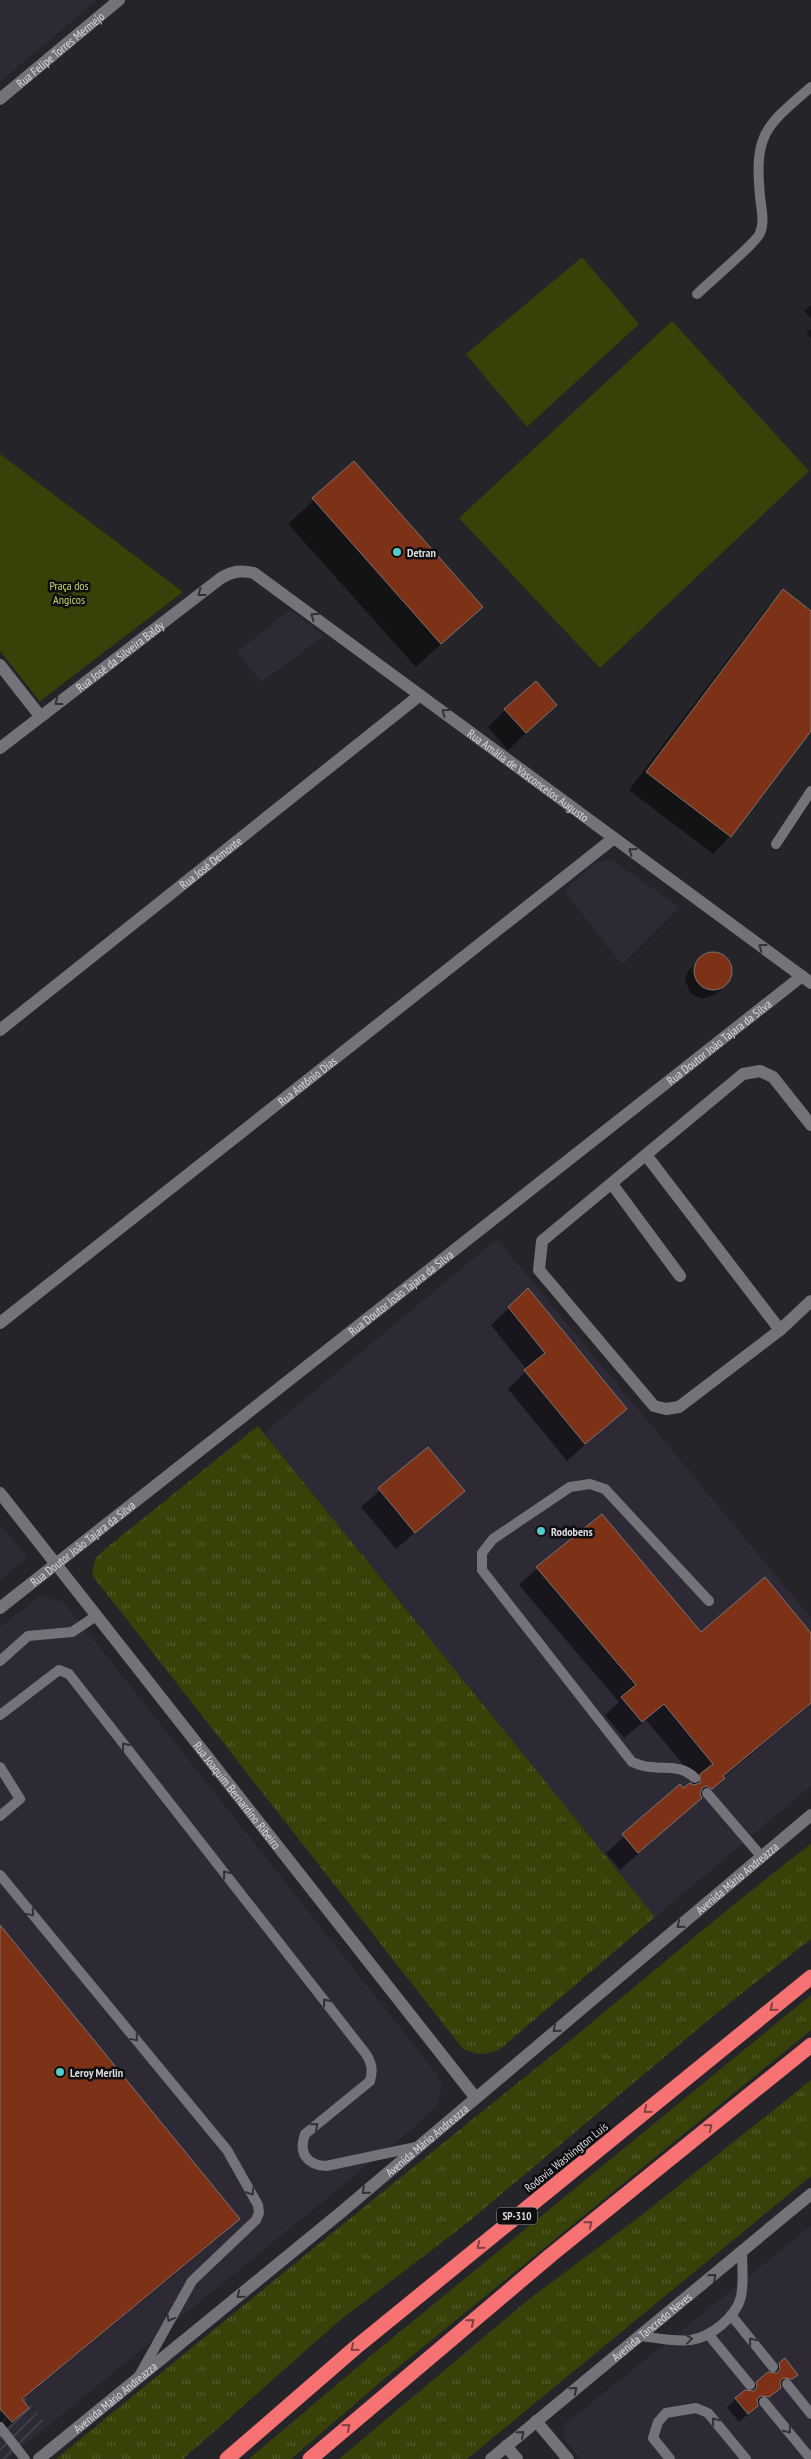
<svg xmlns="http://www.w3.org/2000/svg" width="811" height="2459" viewBox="0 0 811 2459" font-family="'PT Sans Narrow',sans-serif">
	<defs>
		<pattern id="industrial-furrows" width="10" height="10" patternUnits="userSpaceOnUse" patternTransform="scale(1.25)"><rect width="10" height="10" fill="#2d2a35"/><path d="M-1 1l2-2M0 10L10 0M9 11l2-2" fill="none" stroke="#4b4852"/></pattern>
		<pattern id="grass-tufts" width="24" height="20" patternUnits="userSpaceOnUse" patternTransform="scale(1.25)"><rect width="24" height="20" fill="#384107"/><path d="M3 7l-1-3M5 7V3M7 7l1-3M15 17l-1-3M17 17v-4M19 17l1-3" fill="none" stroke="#545c2b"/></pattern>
	</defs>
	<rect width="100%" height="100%" fill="#252429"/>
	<g fill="#2d2a35">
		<polygon points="0,0 97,0 0,82"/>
		<polygon points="290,610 324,636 261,682 237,652"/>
		<polygon points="608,860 614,862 680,907 622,964 564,891 590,867 597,862"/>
		<polygon points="497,1239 811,1618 811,1786 655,1917 264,1433"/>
		<polygon points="0,1524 27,1558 0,1580"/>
		<polygon points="40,1596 64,1602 436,2073 442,2086 437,2106 420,2122 48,2426 0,2366 0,1627"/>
		<polygon points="811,2226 811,2459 581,2459 564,2439 563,2426"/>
	</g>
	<polygon fill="url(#industrial-furrows)" points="0,2366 48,2426 7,2459 0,2459"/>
	<g fill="url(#grass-tufts)">
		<path d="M 258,1426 L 655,1917 L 500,2049 C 486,2056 477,2055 463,2049 L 92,1575 L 95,1559 L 104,1550 Z"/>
		<path d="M 811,1844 L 811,1939 L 718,2012 L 467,2223 L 339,2321 L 183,2459 L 56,2459 C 224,2321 392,2184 561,2048 C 644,1980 725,1909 811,1844 Z"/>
		<polygon points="811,1995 811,2030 390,2374 291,2459 249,2459 373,2354"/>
		<polygon points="811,2080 811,2176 467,2459 339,2459 528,2300 647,2211"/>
	</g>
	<g fill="#384107">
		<polygon points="582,257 639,324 527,427 466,354"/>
		<polygon points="672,321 809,471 600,668 459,518"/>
		<polygon points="0,454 183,592 40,701 42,704 0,651"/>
	</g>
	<g fill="#0007">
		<polygon points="811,305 811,318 804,311"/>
		<polygon points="811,329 811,338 806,333"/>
		<polygon points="354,463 481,607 416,667 288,524"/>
		<polygon points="783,591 811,612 811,728 730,836 713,854 629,790 766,609"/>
		<polygon points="555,705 508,750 488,727 505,710"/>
		<polygon points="716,953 727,960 731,972 726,985 716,994 702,999 690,993 685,979 688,971 703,956"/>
		<polygon points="509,1308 625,1409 567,1461 508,1389 527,1370 491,1325"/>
		<polygon points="428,1449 463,1491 396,1549 361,1507"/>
		<polygon points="537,1568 701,1633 811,1635 811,1704 724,1777 620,1870 606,1853 680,1786 683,1789 696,1780 646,1720 624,1738 605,1715 619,1702 519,1585"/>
		<polygon points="0,1927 238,2219 221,2236 21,2401 28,2408 0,2434"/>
		<polygon points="780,2364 796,2374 739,2422 727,2407"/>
	</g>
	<g fill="#7d3116" stroke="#7d7674">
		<polygon points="354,461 483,607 441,644 312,498"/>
		<polygon points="783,589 811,611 811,731 731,837 646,772"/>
		<polygon points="536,681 557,705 526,733 504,709"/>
		<circle cx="713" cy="971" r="19"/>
		<polygon points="528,1288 627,1409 585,1444 524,1370 545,1353 508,1307"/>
		<polygon points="428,1447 465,1491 415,1533 378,1488"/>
		<polygon points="602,1514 701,1632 765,1577 811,1633 811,1703 723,1776 725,1778 712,1789 706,1786 702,1788 700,1794 702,1798 638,1853 622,1834 680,1784 683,1788 690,1783 694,1785 700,1783 700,1774 713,1764 664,1704 642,1722 621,1697 636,1685 536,1567"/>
		<polygon points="0,1925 240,2219 22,2399 29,2408 12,2422 0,2409"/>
		<polygon points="785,2358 798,2375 792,2379 783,2378 780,2382 781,2388 769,2397 760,2396 757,2400 758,2406 748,2414 735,2398 745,2390 754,2391 757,2387 756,2382 768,2372 777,2373 780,2369 779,2363"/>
	</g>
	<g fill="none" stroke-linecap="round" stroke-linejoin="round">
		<g stroke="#75737a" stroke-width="10">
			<path d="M 697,294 C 707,284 757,242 760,233 C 765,221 761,208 760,196 C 754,133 766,126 811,87"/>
			<polyline points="776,844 811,791"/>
			<polyline points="0,1661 28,1636 72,1632 96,1616"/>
			<path d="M 0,1715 L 59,1670 L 69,1674 L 366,2054 C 372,2064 373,2070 370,2081 L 305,2134 C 298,2153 307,2165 326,2166 L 416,2147"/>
			<polyline points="0,1767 20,1799 0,1816"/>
			<path d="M 695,1778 C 682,1765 668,1769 651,1767 C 644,1767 638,1764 632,1762 L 482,1570 L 482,1553 L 493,1539 L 570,1487 L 590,1484 L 605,1489 L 709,1601"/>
			<polyline points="707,1793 761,1856"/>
			<polyline points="0,1875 227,2150 258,2205 259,2213 256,2220 192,2281 139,2376"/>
			<polyline points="731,2315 773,2367"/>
			<polyline points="708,2334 750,2385"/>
			<path d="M 641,2336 C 657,2338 674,2342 691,2340 C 711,2337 736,2317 741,2297 C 744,2282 742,2266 742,2251"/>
			<polyline points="787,2384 811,2414"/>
			<polyline points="764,2402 811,2459"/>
			<polyline points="0,2427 25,2459"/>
			<polyline points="670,2459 653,2438 658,2422 666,2413 696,2408 708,2413 746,2459"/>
		</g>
		<g stroke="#75737a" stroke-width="12">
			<path id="s1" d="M 0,99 L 119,0"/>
			<polyline points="0,665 40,716"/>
			<path id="s2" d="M 0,748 L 221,578 C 233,571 241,570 254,573 L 811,983"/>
			<path id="s3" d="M 0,1030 L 420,695"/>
			<polyline points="811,1125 773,1077 760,1071 743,1074 542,1241 539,1270 654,1406 666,1409 679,1407 780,1330 811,1301"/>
			<polyline points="646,1155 780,1330"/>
			<polyline points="612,1184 680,1276"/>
			<path id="s4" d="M 0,1323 L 614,838"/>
			<path id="s5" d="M 0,1493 L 475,2097"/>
			<path id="s6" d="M 0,1608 L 802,976"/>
		</g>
		<g stroke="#75737a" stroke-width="12">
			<polyline points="536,2421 568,2459"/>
			<polyline points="506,2446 517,2459"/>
			<path id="s7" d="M 39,2459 L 339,2214 L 811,1815"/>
			<path id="s8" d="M 491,2459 L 811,2194"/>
		</g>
		<g stroke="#f67272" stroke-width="15">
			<polyline points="227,2459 355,2348 811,1977"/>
			<polyline points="310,2459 551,2255 811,2045"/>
		</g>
	</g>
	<defs><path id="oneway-chevron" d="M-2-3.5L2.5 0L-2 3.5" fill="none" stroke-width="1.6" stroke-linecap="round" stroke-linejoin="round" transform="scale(1.25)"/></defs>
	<g stroke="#323135">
		<use href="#oneway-chevron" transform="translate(201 593) rotate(143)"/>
		<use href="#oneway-chevron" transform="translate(314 616) rotate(-144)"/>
		<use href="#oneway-chevron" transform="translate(58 702) rotate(143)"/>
		<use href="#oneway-chevron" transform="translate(445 712) rotate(-144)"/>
		<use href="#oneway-chevron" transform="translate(632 851) rotate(-144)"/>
		<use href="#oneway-chevron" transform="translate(762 947) rotate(-144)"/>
		<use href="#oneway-chevron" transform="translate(125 1746) rotate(-128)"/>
		<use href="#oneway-chevron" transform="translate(226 1874) rotate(-128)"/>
		<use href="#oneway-chevron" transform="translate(31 1913) rotate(50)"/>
		<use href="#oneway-chevron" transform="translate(680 1925) rotate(140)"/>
		<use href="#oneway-chevron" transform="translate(326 2002) rotate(-128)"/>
		<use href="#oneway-chevron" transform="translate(556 2029) rotate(140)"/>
		<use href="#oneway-chevron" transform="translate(135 2038) rotate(50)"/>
		<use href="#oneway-chevron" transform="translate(315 2126) rotate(-41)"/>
		<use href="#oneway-chevron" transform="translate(365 2191) rotate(139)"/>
		<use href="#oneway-chevron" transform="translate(251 2192) rotate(57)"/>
		<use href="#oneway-chevron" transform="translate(713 2277) rotate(-41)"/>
		<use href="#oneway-chevron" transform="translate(240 2295) rotate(141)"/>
		<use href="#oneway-chevron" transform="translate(170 2318) rotate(118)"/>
		<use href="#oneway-chevron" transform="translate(689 2339) rotate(-7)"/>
		<use href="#oneway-chevron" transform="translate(752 2341) rotate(-129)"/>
		<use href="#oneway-chevron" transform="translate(574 2390) rotate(-39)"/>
		<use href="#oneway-chevron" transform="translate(715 2421) rotate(-129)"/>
		<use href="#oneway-chevron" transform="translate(788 2430) rotate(51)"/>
		<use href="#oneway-chevron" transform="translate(521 2434) rotate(-40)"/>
	</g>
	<g stroke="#824041">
		<use href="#oneway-chevron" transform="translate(773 2008) rotate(141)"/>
		<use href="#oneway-chevron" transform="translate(647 2110) rotate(141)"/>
		<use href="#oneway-chevron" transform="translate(709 2127) rotate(-39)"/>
		<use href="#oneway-chevron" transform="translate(589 2224) rotate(-39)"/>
		<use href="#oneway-chevron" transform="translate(480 2246) rotate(141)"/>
		<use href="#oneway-chevron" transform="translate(471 2322) rotate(-40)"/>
		<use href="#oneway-chevron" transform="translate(354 2348) rotate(140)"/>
		<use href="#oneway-chevron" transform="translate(347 2427) rotate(-40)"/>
	</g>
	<g fill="#52cdcc" stroke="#0e0d10" stroke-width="2">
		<circle cx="397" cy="552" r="5"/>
		<circle cx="541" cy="1531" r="5"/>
		<circle cx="60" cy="2072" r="5"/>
	</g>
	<g text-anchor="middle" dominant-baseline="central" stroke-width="5" stroke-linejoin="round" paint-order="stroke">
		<rect fill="#0e0d10" stroke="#9c9b9f" stroke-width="1" x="497" y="2207.5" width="40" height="17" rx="4"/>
		<g font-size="11" font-weight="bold" fill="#d9d8dc">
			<text x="517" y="2216">SP-310</text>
		</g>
		<g font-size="12" fill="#d9d8dc" stroke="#0e0d10">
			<text stroke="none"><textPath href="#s1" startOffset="78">Rua Felipe Torres Mermejo</textPath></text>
			<text stroke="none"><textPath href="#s2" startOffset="151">Rua José da Silveira Baldy</textPath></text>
			<text stroke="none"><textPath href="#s2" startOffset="654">Rua Amália de Vasconcelos Augusto</textPath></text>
			<text stroke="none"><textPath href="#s3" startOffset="269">Rua José Demonte</textPath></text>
			<text stroke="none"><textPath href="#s6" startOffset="915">Rua Doutor João Tajara da Silva</textPath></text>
			<text stroke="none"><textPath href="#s4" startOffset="391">Rua Antônio Dias</textPath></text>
			<text stroke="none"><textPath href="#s6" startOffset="510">Rua Doutor João Tajara da Silva</textPath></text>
			<text stroke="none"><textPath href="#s6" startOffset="105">Rua Doutor João Tajara da Silva</textPath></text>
			<text stroke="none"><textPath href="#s5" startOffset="384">Rua Joaquim Bernardino Ribeiro</textPath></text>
			<text stroke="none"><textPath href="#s7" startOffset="908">Avenida Mário Andreazza</textPath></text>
			<text stroke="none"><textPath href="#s7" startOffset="502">Avenida Mário Andreazza</textPath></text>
			<text transform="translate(566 2157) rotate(-39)">Rodovia Washington Luís</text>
			<text stroke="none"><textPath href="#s8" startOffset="208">Avenida Tancredo Neves</textPath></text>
			<text stroke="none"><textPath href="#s7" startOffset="98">Avenida Mário Andreazza</textPath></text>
		</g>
		<g font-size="12" font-weight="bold" fill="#d9d8dc" stroke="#0e0d10" text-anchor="start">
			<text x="407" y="552">Detran</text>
			<text x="551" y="1531">Rodobens</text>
			<text x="70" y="2072">Leroy Merlin</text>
		</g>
		<g font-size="12" fill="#c4da66" stroke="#0e0d10">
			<text x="69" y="585">Praça dos<tspan x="69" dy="14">Angicos</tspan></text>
		</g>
	</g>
</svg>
